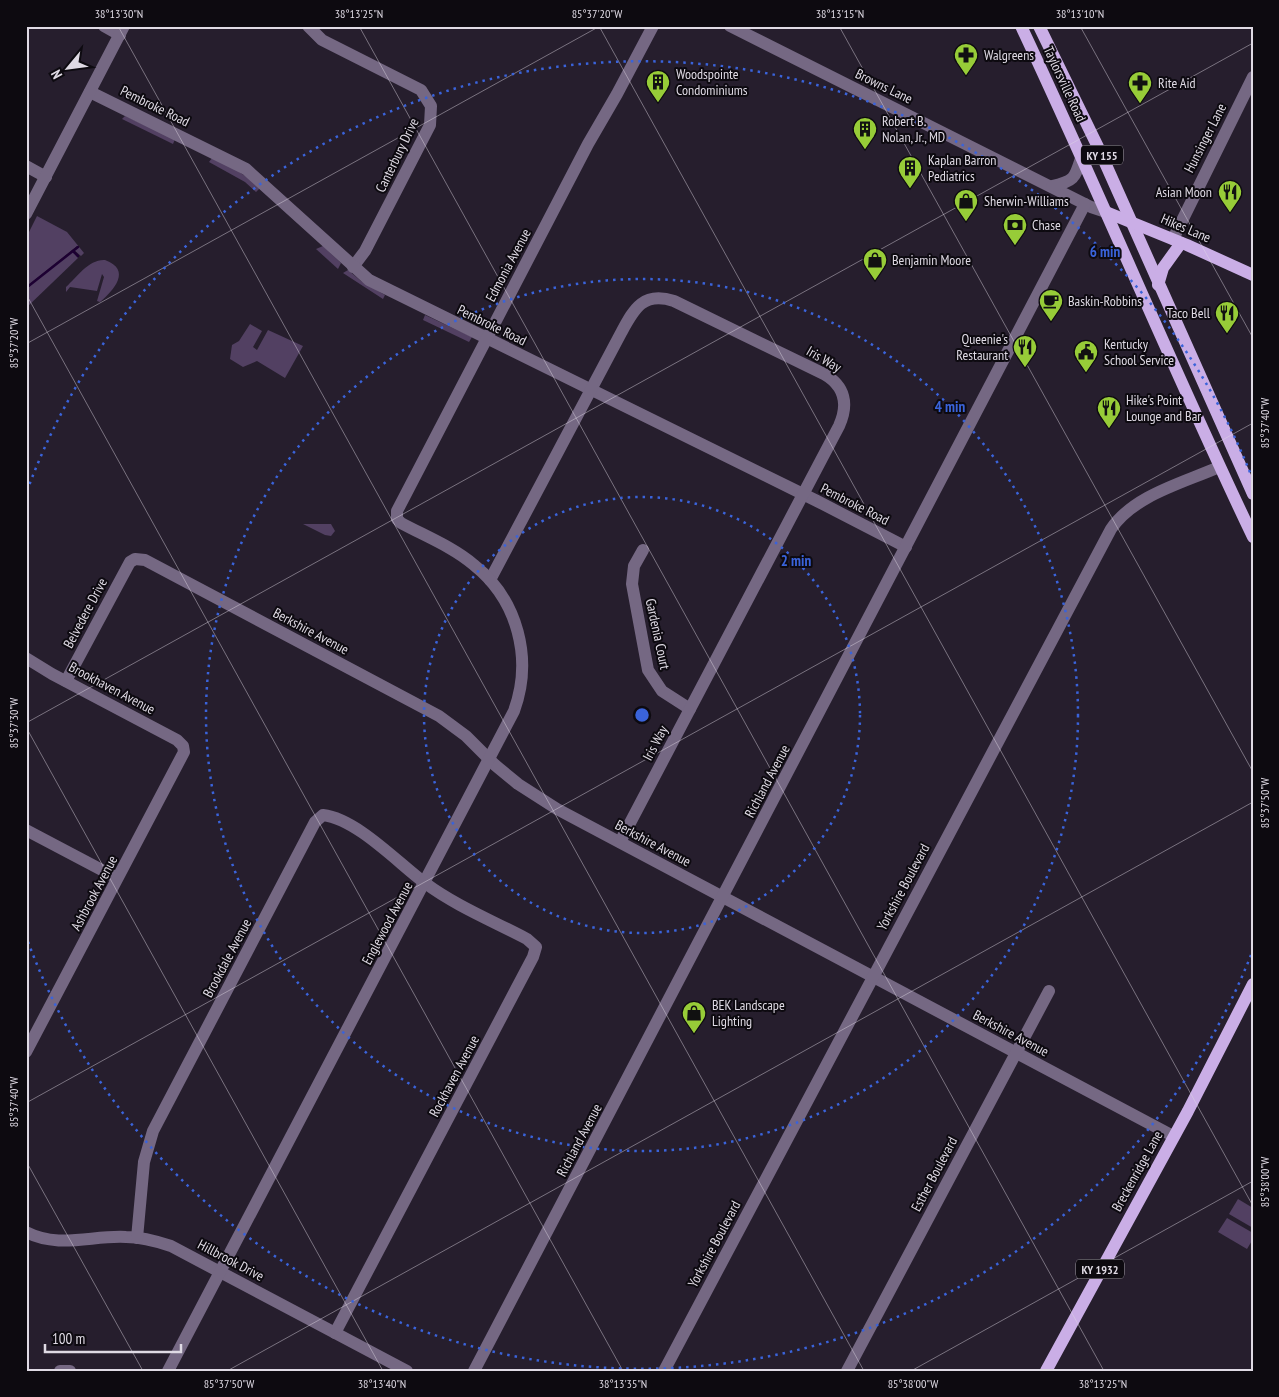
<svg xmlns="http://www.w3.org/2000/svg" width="1279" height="1397" viewBox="0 0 1279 1397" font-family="'PT Sans Narrow',sans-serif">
	<rect width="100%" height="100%" fill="#261e2d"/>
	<g fill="#524062">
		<polygon points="125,116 175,139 173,144 122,119"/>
		<polygon points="212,158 235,169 261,187 256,192 245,182 209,162"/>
		<polygon points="37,216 67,232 84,253 81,256 74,250 78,248 77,246 26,287 26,238"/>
		<polygon points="323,246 341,263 338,269 316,249"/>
		<polygon points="72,251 78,258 26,308 26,289"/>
		<path d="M 105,260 C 132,270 114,290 100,302 L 97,301 L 104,277 L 102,274 L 97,291 L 70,287 L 66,292 L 66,287 C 77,277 89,259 105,260 Z"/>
		<polygon points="348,270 361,281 385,295 383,299 343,273"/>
		<polygon points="425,315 472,337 469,342 423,320"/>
		<polygon points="250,324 262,331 253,347 257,350 268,330 303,346 285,378 257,361 243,367 230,359 232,345 239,341"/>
		<polygon points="303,524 331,524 335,531 331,536 325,535"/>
		<polygon points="1238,1199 1253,1208 1253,1228 1229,1214"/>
		<polygon points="1227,1218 1253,1233 1253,1239 1247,1249 1218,1232"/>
	</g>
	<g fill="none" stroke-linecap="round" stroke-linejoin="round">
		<g stroke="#1d0032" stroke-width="2.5">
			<polyline points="73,251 78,256"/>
			<polyline points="26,288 78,247"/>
		</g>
		<g stroke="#756883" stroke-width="12">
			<polyline points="104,26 120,35"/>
			<polyline points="308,26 322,40 421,90 431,106 430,125 365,251 353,267"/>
			<polyline points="730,26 1091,207 1106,212"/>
			<polyline points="90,92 246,169 369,280 817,501 906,547"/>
			<polyline points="26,166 46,177"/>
			<path d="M 1052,186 C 1076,181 1075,177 1082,155"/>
			<polyline points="26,214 124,26"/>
			<polyline points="1173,239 1253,77"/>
			<polyline points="643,550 634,566 632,584 648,670 662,691 690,709"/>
			<path d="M 490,580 L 621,333 C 634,309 643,291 674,301 L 824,374 C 845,386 849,404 839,426 L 620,842"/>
			<polyline points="26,658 52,674 177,740 183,746 184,752 26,1052"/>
			<polyline points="66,681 130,562 135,559 145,560 439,716 466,736 495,765 518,784 557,809 1173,1136"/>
			<polyline points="26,830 117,878"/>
			<path d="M 26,1232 C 59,1249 92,1235 126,1237 C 142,1237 156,1241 171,1246 L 407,1371"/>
			<path d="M 137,1238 L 144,1162 L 153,1131 L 315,822 L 323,815 C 357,819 398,863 425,883 C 456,906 493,921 527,939 L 536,947 L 533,957 L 335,1333"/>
			<polyline points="60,1371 70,1371"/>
			<path d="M 168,1371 L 514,711 C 533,659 518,600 474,565 C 453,547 425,536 401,523 L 397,519 L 397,511 L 588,144 L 617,94 L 653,26"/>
			<polyline points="474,1371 1085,204"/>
			<path d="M 664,1371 L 1111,529 C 1134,495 1183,483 1219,467"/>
			<polyline points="847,1371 1049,991"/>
		</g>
		<g stroke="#caaee6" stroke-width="12">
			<path d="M 1021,26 C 1101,195 1172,368 1253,537"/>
			<polyline points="1039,26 1098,147 1253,494"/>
			<polyline points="1106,212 1187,245 1253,275"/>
			<polyline points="1158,285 1163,268 1181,243"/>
			<polyline points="1046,1371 1188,1111 1253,984"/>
		</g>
	</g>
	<path fill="none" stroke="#dfdae4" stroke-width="1" stroke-opacity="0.45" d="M 118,26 L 864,1371M 359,26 L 1104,1371M 599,26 L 1253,1206M 839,26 L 1253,772M 1080,26 L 1253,338M 26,294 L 623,1371M 26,344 L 600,26M 26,723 L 1253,43M 26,727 L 383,1371M 26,1103 L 1253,423M 26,1161 L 143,1371M 227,1371 L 1253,802M 911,1371 L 1253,1181"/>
	<g fill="none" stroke="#3a63da" stroke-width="2.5" stroke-dasharray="2.5 5">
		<circle cx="642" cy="715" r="218"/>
		<circle cx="642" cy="715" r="436"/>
		<path d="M1251 955A655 655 0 0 1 27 939M27 491A655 655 0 0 1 1251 475"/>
	</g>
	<defs>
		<g id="pharmacy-pin" transform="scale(1.25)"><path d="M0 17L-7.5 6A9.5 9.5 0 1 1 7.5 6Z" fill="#97cc38" stroke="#0d0a10"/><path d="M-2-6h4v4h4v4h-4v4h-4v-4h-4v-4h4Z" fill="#111"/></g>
		<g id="building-pin" transform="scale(1.25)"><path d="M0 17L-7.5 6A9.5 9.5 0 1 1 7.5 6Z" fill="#97cc38" stroke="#0d0a10"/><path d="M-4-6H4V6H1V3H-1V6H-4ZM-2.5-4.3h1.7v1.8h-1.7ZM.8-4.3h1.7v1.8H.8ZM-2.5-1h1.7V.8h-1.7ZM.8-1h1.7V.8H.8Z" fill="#111"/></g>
		<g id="restaurant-pin" transform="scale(1.25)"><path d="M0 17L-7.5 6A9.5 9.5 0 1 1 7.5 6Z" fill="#97cc38" stroke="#0d0a10"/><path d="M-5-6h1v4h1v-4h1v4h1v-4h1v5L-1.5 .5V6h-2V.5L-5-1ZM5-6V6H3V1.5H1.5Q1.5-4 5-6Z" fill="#111"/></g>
		<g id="shop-pin" transform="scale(1.25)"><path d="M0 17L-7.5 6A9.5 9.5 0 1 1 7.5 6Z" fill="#97cc38" stroke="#0d0a10"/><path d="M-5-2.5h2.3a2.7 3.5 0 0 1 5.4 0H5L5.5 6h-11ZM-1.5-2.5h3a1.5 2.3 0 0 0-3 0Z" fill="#111"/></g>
		<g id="bank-pin" transform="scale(1.25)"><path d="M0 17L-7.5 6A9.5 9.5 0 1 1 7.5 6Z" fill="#97cc38" stroke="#0d0a10"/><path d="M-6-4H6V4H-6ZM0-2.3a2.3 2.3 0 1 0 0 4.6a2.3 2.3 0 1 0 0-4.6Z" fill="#111"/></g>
		<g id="cafe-pin" transform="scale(1.25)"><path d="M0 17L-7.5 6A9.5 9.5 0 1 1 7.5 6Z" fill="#97cc38" stroke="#0d0a10"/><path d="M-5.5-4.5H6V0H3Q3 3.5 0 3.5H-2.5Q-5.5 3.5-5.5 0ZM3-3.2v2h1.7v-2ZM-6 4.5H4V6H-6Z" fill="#111"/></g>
		<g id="civic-pin" transform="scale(1.25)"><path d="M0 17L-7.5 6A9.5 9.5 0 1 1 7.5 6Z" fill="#97cc38" stroke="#0d0a10"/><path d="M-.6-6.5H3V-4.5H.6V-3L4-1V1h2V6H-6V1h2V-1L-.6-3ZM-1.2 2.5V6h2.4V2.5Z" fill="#111"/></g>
	</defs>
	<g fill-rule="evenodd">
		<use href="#pharmacy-pin" x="966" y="55"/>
		<use href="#building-pin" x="658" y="82"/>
		<use href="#pharmacy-pin" x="1140" y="83"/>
		<use href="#building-pin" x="865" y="129"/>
		<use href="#building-pin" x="910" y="168"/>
		<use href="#restaurant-pin" x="1230" y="192"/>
		<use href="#shop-pin" x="966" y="201"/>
		<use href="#bank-pin" x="1015" y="225"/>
		<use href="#shop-pin" x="875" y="260"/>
		<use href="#cafe-pin" x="1051" y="301"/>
		<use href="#restaurant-pin" x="1227" y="313"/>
		<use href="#restaurant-pin" x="1025" y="347"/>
		<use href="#civic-pin" x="1086" y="352"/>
		<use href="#restaurant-pin" x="1109" y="408"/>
		<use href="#shop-pin" x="694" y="1013"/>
	</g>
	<g text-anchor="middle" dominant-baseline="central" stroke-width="4" stroke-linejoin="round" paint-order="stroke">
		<g fill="#0d0a10" stroke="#a09ca4" stroke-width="1">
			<rect x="1081" y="145.5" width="42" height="19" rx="4"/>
			<rect x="1076" y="1259.5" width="48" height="19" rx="4"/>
		</g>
		<g font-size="12" font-weight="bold" fill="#dfdae4">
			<text x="1102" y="155">KY 155</text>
			<text x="1100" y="1269">KY 1932</text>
		</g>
		<g font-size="14" fill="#dfdae4" stroke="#0d0a10" text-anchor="start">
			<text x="984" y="55">Walgreens</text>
			<text x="676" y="74">Woodspointe<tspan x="676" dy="16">Condominiums</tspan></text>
			<text x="1158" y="83">Rite Aid</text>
			<text x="882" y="121">Robert B.<tspan x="882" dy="16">Nolan, Jr., MD</tspan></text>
			<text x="928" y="160">Kaplan Barron<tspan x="928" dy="16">Pediatrics</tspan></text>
			<text x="1212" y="192" text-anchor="end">Asian Moon</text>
			<text x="984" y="201">Sherwin-Williams</text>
			<text x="1032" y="225">Chase</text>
			<text x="892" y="260">Benjamin Moore</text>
			<text x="1068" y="301">Baskin-Robbins</text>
			<text x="1210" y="313" text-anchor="end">Taco Bell</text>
			<text x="1008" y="339" text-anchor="end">Queenie's<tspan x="1008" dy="16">Restaurant</tspan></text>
			<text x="1104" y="344">Kentucky<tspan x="1104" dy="16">School Service</tspan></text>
			<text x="1126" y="400">Hike's Point<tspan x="1126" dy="16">Lounge and Bar</tspan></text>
			<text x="712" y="1005">BEK Landscape<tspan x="712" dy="16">Lighting</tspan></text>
		</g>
		<g font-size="14" fill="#dfdae4" stroke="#0d0a10">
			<text transform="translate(1065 84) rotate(65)">Taylorsville Road</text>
			<text transform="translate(884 86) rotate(26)">Browns Lane</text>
			<text transform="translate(155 106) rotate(26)">Pembroke Road</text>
			<text transform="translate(1205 138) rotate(-63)">Hunsinger Lane</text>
			<text transform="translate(397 155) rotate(-64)">Canterbury Drive</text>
			<text transform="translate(1186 228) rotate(23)">Hikes Lane</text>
			<text transform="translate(508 265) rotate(-62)">Edmonia Avenue</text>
			<text transform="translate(492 325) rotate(26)">Pembroke Road</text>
			<text transform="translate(824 359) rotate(30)">Iris Way</text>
			<text transform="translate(855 504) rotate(27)">Pembroke Road</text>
			<text transform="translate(85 613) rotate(-62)">Belvedere Drive</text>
			<text transform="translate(311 631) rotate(28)">Berkshire Avenue</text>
			<text transform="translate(658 634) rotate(78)">Gardenia Court</text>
			<text transform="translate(112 688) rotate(28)">Brookhaven Avenue</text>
			<text transform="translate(655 743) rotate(-62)">Iris Way</text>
			<text transform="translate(767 781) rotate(-62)">Richland Avenue</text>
			<text transform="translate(653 843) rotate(28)">Berkshire Avenue</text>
			<text transform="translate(903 887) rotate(-62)">Yorkshire Boulevard</text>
			<text transform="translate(94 893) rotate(-62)">Ashbrook Avenue</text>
			<text transform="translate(387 923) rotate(-62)">Englewood Avenue</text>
			<text transform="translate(227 958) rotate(-62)">Brookdale Avenue</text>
			<text transform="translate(1011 1033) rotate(28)">Berkshire Avenue</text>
			<text transform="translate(454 1076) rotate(-62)">Rockhaven Avenue</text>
			<text transform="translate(579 1140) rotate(-62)">Richland Avenue</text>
			<text transform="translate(1137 1171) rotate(-61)">Breckenridge Lane</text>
			<text transform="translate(934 1174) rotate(-62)">Esther Boulevard</text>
			<text transform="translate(714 1244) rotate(-62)">Yorkshire Boulevard</text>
			<text transform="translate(231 1260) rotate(28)">Hillbrook Drive</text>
		</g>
	</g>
	<circle cx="642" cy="715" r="8" fill="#3a63da" stroke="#0d0a10" stroke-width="2.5"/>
	<g font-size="15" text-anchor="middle" font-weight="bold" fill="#3a63da" stroke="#0d0a10" stroke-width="4" stroke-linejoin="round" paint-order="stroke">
		<text x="1105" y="257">6 min</text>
		<text x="950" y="412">4 min</text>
		<text x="796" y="566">2 min</text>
	</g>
	<rect width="1279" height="1397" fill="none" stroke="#0d0a10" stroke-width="55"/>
	<g transform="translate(68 68) rotate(241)" stroke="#0d0a10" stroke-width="4" paint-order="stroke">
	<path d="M0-4L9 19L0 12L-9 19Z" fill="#dfdae4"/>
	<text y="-8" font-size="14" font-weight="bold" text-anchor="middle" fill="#dfdae4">N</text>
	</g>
	<path d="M45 1344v8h136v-8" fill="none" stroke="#dfdae4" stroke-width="2.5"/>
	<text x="52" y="1344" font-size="15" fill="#dfdae4" stroke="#0d0a10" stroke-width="4" paint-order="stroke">100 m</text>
	<rect x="28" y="28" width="1224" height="1342" fill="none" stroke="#dfdae4" stroke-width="2"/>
	<g font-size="12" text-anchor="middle" fill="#dfdae4">
		<text x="119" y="18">38°13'30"N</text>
		<text x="359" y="18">38°13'25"N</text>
		<text x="597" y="18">85°37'20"W</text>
		<text x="840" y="18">38°13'15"N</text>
		<text x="1080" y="18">38°13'10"N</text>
		<text transform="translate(14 343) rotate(-90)" y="4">85°37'20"W</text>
		<text transform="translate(1265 423) rotate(-90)" y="4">85°37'40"W</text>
		<text transform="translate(14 723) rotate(-90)" y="4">85°37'30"W</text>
		<text transform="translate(1265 803) rotate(-90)" y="4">85°37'50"W</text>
		<text transform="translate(14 1102) rotate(-90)" y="4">85°37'40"W</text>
		<text transform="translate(1265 1182) rotate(-90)" y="4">85°38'00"W</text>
		<text x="229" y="1388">85°37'50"W</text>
		<text x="382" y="1388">38°13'40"N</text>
		<text x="623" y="1388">38°13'35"N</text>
		<text x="913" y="1388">85°38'00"W</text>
		<text x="1103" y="1388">38°13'25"N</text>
	</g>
</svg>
